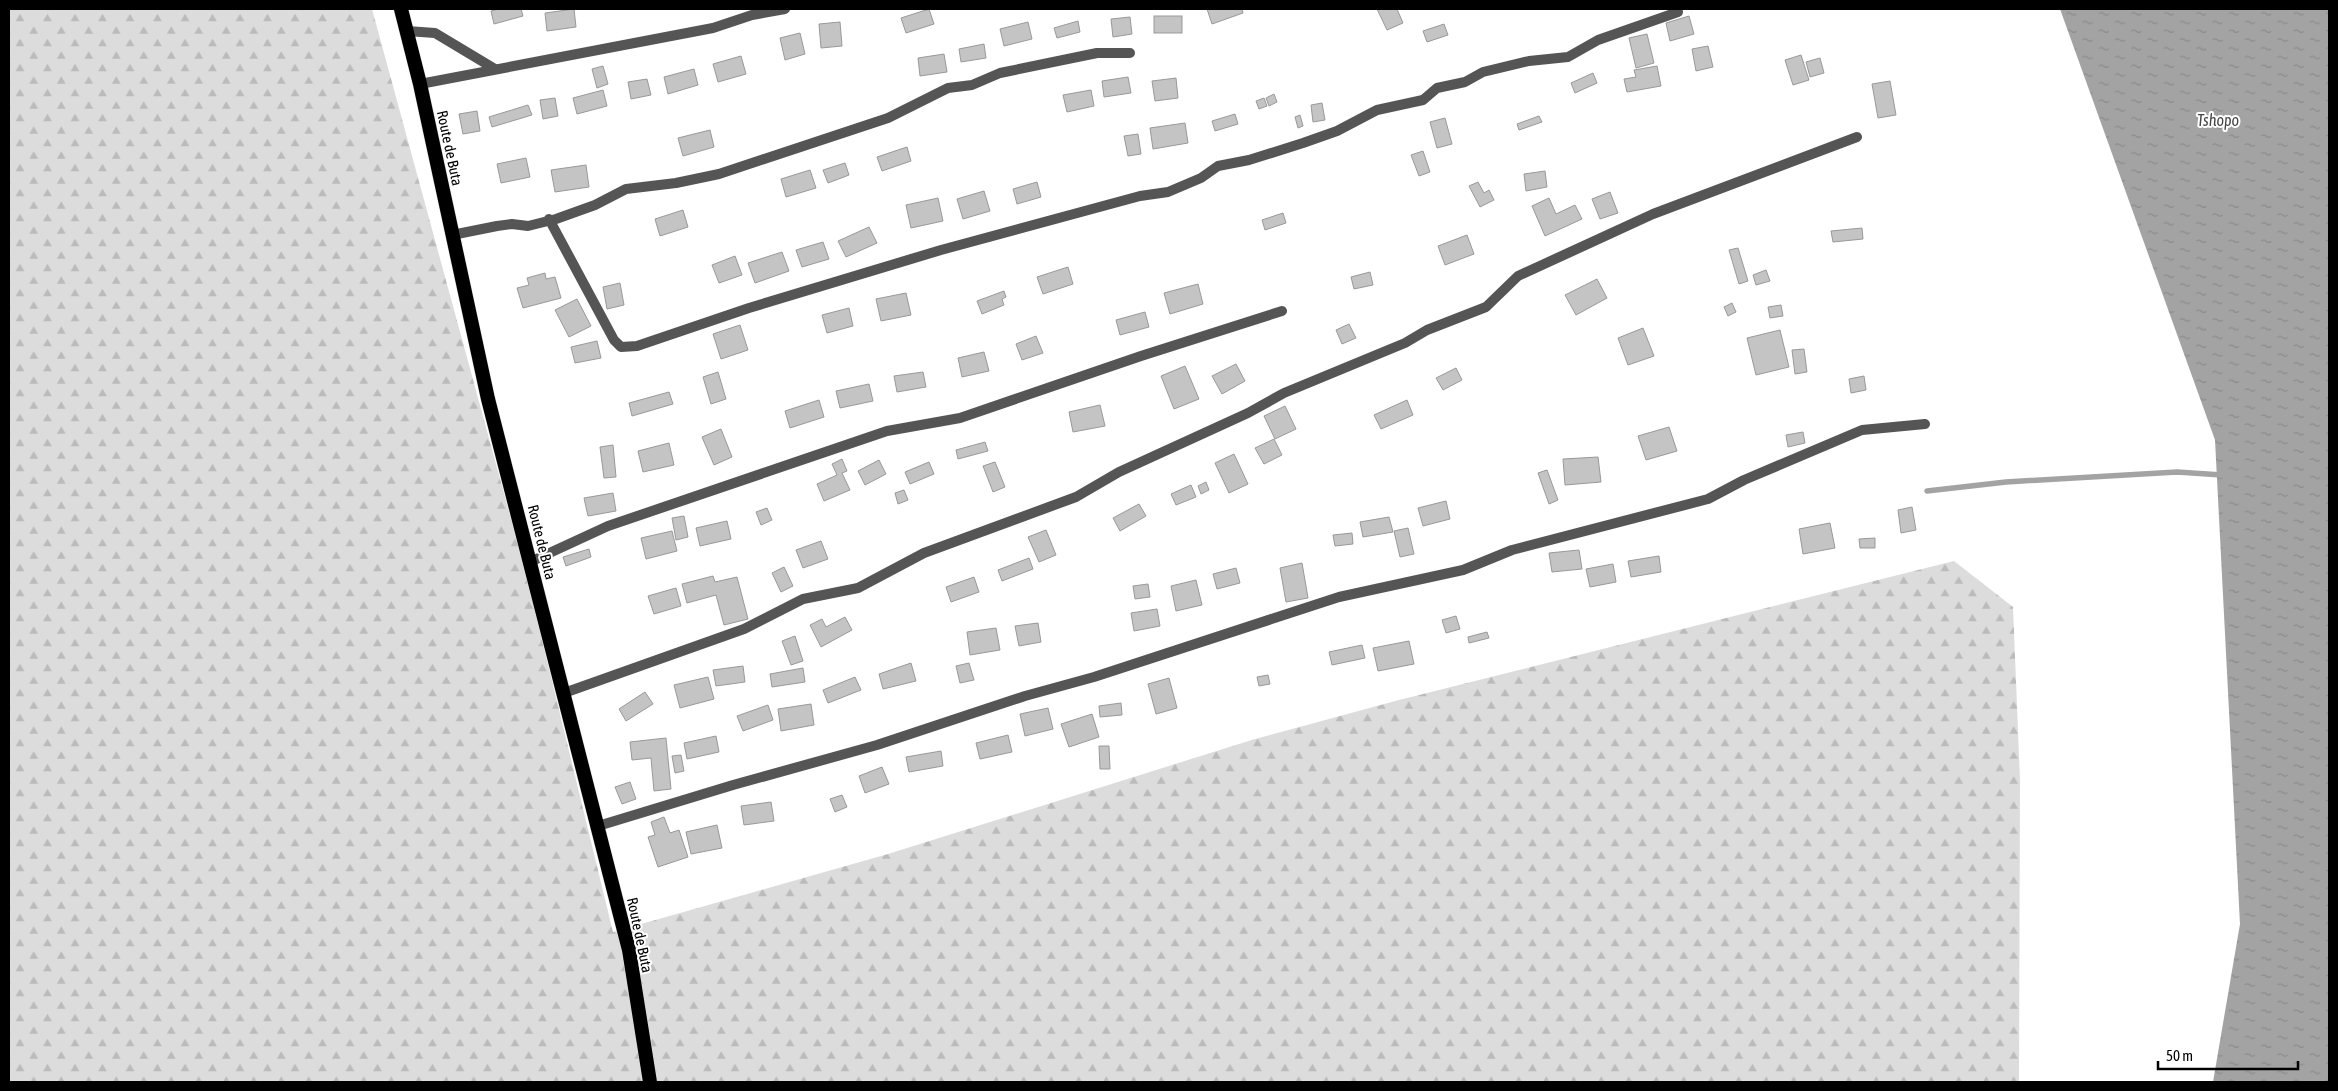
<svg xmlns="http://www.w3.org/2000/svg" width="2338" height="1091" viewBox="0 0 2338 1091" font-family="'Asap Condensed',sans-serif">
	<defs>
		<pattern id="forest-firs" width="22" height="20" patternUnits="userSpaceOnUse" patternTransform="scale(1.25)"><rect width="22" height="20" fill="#dcdcdc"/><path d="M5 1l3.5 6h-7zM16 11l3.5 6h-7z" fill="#bbb"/></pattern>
		<pattern id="water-ripples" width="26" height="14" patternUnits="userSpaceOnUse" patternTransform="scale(1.25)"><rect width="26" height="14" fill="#a3a3a3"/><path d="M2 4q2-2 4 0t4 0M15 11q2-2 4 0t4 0" fill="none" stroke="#8b8b8b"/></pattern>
	</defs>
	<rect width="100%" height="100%" fill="#fff"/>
	<polygon fill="url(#forest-firs)" points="9,9 372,9 526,574 613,932 888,854 1255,739 1399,700 1954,561 2013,607 2020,780 2019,1082 9,1082"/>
	<polygon fill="url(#water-ripples)" points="2060,9 2329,9 2329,1082 2213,1082 2240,924 2215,440"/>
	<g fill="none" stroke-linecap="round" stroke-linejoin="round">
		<polyline stroke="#a3a3a3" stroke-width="5.5" points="1927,491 2006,482 2177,472 2222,475"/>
	</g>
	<g fill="#c4c4c4" stroke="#999">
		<polygon points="498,9 521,9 523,16 494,24 491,11"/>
		<polygon points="574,9 576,27 547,31 545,13"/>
		<polygon points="929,9 934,24 906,33 901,18"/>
		<polygon points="1207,9 1242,9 1243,13 1212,24"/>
		<polygon points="1377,9 1397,9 1403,23 1387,30"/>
		<rect x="1154" y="16" width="28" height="17"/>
		<polygon points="1689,16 1694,34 1670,41 1666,23"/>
		<polygon points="1130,17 1132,34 1113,37 1111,19"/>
		<polygon points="1078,21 1080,32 1057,38 1054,28"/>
		<polygon points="840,22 842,46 821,48 819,24"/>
		<polygon points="1028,22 1032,39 1004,46 1000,29"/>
		<polygon points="1444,24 1448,35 1427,42 1423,31"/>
		<polygon points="800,33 805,54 785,60 780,38"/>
		<polygon points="1647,34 1654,63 1636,68 1629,38"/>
		<polygon points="984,44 986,58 961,62 959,49"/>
		<polygon points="1708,46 1713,67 1696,71 1692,49"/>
		<polygon points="944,54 947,72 920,76 918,58"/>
		<polygon points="1801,55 1809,80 1793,85 1785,60"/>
		<polygon points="741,56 746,74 718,82 713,64"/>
		<polygon points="1820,58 1824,73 1810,77 1806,62"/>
		<polygon points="603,66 608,84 597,88 592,69"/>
		<polygon points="1657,66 1661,86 1627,92 1624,79 1636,77 1634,70"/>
		<polygon points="694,69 698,85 668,94 664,77"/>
		<polygon points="1593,73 1597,83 1575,93 1571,83"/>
		<polygon points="1128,77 1131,93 1104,97 1102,81"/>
		<polygon points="1176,78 1178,98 1155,101 1152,81"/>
		<polygon points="647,79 651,95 631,99 628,82"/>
		<polygon points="1890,81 1896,115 1878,118 1872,84"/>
		<polygon points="603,90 607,106 577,114 573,98"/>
		<polygon points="1091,90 1094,106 1067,112 1063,95"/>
		<polygon points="1274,94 1277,102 1269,106 1266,98"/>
		<polygon points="555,98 558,116 543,119 540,100"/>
		<polygon points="1264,98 1267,106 1259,109 1256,101"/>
		<polygon points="1322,103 1325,120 1313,122 1311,105"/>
		<polygon points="528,105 532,115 492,127 489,117"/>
		<polygon points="477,111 480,131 463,134 459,114"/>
		<polygon points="1235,114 1238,124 1215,131 1212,121"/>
		<polygon points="1300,115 1303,126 1298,128 1295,117"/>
		<polygon points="1539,116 1542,122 1519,130 1517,124"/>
		<polygon points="1445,118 1452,144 1437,148 1430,122"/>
		<polygon points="1185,123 1188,143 1153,149 1150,128"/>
		<polygon points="710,130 714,147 683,156 678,138"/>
		<polygon points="1138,134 1141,154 1128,156 1124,136"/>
		<polygon points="907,147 911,161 882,171 877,157"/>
		<polygon points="1423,151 1430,172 1419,176 1411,155"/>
		<polygon points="526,158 530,177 501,183 497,164"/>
		<polygon points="845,163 849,175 828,183 823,170"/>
		<polygon points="586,165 589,187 555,192 551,170"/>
		<polygon points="810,170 816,188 786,197 781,179"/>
		<polygon points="1545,171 1547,187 1526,191 1524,174"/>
		<polygon points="1037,182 1041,197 1017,204 1013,189"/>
		<polygon points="1478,182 1484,193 1489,190 1494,200 1480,207 1469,186"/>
		<polygon points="984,191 990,211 963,219 957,199"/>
		<polygon points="1610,192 1618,213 1600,219 1592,199"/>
		<polygon points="938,198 943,221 911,228 906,205"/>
		<polygon points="1549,198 1556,214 1575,205 1582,219 1545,236 1532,206"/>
		<polygon points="683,210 688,227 660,236 655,219"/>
		<polygon points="1283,213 1286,223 1265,230 1262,220"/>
		<polygon points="869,227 877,243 846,257 838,241"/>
		<polygon points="1862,228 1863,239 1833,242 1831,231"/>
		<polygon points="1467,235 1474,254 1445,265 1438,246"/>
		<polygon points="823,242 829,259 802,267 796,250"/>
		<polygon points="1738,248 1748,281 1739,284 1729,250"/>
		<polygon points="782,252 789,271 755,283 748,263"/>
		<polygon points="735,256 742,275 719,283 712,265"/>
		<polygon points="1068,267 1073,284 1043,294 1037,277"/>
		<polygon points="1766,270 1770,281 1756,285 1753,275"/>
		<polygon points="1370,272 1373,285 1354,289 1351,277"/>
		<polygon points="545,273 546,279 555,277 561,298 523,308 517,288 529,285 527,278"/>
		<polygon points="1597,279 1607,298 1576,315 1565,295"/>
		<polygon points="620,283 624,305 607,309 603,287"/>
		<polygon points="1198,284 1203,304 1170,314 1164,293"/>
		<polygon points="1004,291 1006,297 1002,299 1004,305 982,314 977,301"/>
		<polygon points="906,293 911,315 881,321 876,299"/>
		<polygon points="577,299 591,326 569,337 555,310"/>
		<polygon points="1732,303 1736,312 1728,316 1724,307"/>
		<polygon points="1781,305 1783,316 1770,318 1768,307"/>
		<polygon points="849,308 853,326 827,333 822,315"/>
		<polygon points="1145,312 1149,327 1120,335 1116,320"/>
		<polygon points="1349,324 1356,338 1342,344 1336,330"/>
		<polygon points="740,325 748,350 721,359 713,334"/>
		<polygon points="1643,328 1654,356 1628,365 1618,338"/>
		<polygon points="1780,330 1789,367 1756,375 1747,338"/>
		<polygon points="1036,336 1043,353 1022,360 1016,344"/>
		<polygon points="597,341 601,358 575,363 571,347"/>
		<polygon points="1804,349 1807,372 1795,374 1792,350"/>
		<polygon points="984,352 989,371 962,377 958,358"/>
		<polygon points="1236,364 1245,381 1222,394 1212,376"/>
		<polygon points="1185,366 1199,399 1174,409 1161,376"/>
		<polygon points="1456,368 1462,380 1443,390 1436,378"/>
		<polygon points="718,372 726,399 711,404 703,377"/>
		<polygon points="923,372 926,387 897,392 894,376"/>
		<polygon points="1864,376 1866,390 1851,393 1849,379"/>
		<polygon points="869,384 873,401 840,408 836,391"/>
		<polygon points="669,392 673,404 632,416 629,403"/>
		<polygon points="819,400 824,417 790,428 785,411"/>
		<polygon points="1407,400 1413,415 1381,429 1374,415"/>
		<polygon points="1100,405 1105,426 1073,432 1069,412"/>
		<polygon points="1285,406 1296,429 1275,439 1264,416"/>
		<polygon points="1669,427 1677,451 1646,460 1638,436"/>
		<polygon points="721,429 732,457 714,465 702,437"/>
		<polygon points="1803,432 1805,443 1788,447 1786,435"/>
		<polygon points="1274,439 1282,455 1264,464 1255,448"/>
		<polygon points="985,442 988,451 958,459 956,450"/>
		<polygon points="669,443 674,465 643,472 638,451"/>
		<polygon points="613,445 616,477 604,478 600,447"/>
		<polygon points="1234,454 1248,484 1229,493 1215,463"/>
		<polygon points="1598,457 1601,482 1565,485 1563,459"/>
		<polygon points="842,459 847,471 842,473 850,490 824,501 817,484 837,475 832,464"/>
		<polygon points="879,460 886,474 865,485 858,471"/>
		<polygon points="929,462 934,474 910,484 905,472"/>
		<polygon points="995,462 1005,487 993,492 983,466"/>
		<polygon points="1547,470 1558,500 1549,504 1538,473"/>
		<polygon points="1206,482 1209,490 1201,494 1198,486"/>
		<polygon points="1191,485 1196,497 1176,505 1171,494"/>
		<polygon points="904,490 908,500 898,504 895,493"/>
		<polygon points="613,493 616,511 588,516 584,498"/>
		<polygon points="1446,501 1450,519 1423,526 1418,508"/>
		<polygon points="1139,504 1146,516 1120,531 1113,518"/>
		<polygon points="1912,507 1916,530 1901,533 1898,510"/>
		<polygon points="767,508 772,520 761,525 756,512"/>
		<polygon points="684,516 688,537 676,540 672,518"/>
		<polygon points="1389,517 1393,532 1363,537 1360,522"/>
		<polygon points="727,521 731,539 700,546 696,528"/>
		<polygon points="1830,523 1835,548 1803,554 1799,529"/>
		<polygon points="1408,528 1414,554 1400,557 1394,531"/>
		<polygon points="1046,530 1056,555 1039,562 1028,537"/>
		<polygon points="672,531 677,551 646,559 641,538"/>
		<polygon points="1352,533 1353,544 1335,546 1333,535"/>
		<polygon points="1875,538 1875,548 1860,548 1859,539"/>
		<polygon points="821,541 828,559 803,568 796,550"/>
		<polygon points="589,549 591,557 566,566 563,557"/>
		<polygon points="1579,550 1582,569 1552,572 1549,553"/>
		<polygon points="1659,556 1661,572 1631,577 1628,561"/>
		<polygon points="1029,558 1033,569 1002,581 998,570"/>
		<polygon points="1302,563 1308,598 1286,602 1280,568"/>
		<polygon points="1613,564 1616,582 1590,587 1586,569"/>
		<polygon points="784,567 793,586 781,592 772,573"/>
		<polygon points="1236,568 1240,583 1217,589 1213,574"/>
		<polygon points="713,576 715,582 737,577 748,619 724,625 716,595 687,603 682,584"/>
		<polygon points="974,577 979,592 951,602 946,587"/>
		<polygon points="1196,580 1202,605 1176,611 1171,586"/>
		<polygon points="1148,584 1150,597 1135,599 1133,586"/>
		<polygon points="676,588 681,606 654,614 648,596"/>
		<polygon points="1157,609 1160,626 1134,631 1131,613"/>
		<polygon points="1456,616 1460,629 1446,633 1442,620"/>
		<polygon points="845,617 852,630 821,647 810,625 822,619 826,627"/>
		<polygon points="1038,623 1041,642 1019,646 1015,626"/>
		<polygon points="996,628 1000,650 970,655 967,632"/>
		<polygon points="1487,632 1489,638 1469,643 1468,637"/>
		<polygon points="795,636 803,661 791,665 782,641"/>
		<polygon points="1409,641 1414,664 1378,671 1373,648"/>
		<polygon points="1362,645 1365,658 1332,665 1329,652"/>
		<polygon points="911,663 916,681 883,689 879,674"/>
		<polygon points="969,663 974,680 960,683 956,666"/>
		<polygon points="743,666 745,682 716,686 713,670"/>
		<polygon points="803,668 805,682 772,687 770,674"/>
		<polygon points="1268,675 1270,684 1259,686 1257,677"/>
		<polygon points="708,677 714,699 680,708 674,685"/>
		<polygon points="855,677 861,690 828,703 823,690"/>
		<polygon points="1169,678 1177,708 1156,714 1148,684"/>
		<polygon points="645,692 653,704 626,721 619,709"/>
		<polygon points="1121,703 1122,715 1100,717 1099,706"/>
		<polygon points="811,704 814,725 781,731 778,709"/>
		<polygon points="768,705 773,720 743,731 737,716"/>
		<polygon points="1048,708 1053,729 1025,736 1020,714"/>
		<polygon points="1092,714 1099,737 1069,747 1061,724"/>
		<polygon points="1008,735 1012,752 980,759 976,743"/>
		<polygon points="716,736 719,752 687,759 684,743"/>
		<polygon points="666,738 671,789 654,791 651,758 632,760 630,742"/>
		<polygon points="1099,746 1109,746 1110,769 1100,769"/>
		<polygon points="941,751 943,766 909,772 906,757"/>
		<polygon points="681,755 684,771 675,773 672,756"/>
		<polygon points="882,767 889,784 865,793 859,776"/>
		<polygon points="630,782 636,799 622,804 615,787"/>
		<polygon points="842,795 847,807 835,812 830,799"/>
		<polygon points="771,802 774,821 744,825 741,806"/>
		<polygon points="664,817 670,833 679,830 688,857 658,867 648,837 655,835 651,822"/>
		<polygon points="717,825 722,848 691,854 686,832"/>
	</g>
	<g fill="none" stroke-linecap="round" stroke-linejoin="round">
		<g stroke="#dbdbdb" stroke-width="15">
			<polyline id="trunk" points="401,9 420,84 488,399 629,950 650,1082"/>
		</g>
		<g stroke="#555" stroke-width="10">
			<polyline points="407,31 435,33 495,69"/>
			<polyline points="420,84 713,28 752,15 785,9"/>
			<polyline points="549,219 614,340 621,347 637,346 749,308 941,250 1140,196 1168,192 1201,178 1218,166 1249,160 1303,143 1337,131 1377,110 1423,100 1437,88 1465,82 1483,72 1529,61 1568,57 1598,40 1678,12"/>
			<polyline points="452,235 497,226 512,224 528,226 556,219 595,205 626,189 676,183 719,174 888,118 948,88 972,85 1000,73 1097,53 1130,53"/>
			<polyline points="530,562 608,526 887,431 960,418 1141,356 1282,311"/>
			<polyline points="564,693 744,629 803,599 858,588 924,553 1076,497 1119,472 1248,413 1284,393 1405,343 1427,330 1486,307 1518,276 1542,265 1653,214 1857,137"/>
			<polyline points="598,826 733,785 877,745 1025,696 1094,677 1339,597 1463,570 1512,550 1708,499 1744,480 1862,430 1925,424"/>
		</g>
		<use href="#trunk" stroke="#000" stroke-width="14"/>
	</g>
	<g text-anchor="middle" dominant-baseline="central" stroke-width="4" stroke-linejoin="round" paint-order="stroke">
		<g font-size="15" fill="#000" stroke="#fff">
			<text transform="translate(450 148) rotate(78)">Route de Buta</text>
			<text transform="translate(542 542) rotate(76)">Route de Buta</text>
			<text transform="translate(640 935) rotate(78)">Route de Buta</text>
		</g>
		<g font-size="16" font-style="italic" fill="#444" stroke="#fff">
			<text x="2218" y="120">Tshopo</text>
		</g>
	</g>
	<rect width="2338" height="1091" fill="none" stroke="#000000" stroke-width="20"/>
	<path d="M2158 1061v8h140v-8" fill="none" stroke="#000000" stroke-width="2.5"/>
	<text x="2166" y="1061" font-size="15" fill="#000000" stroke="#ffffff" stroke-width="4" paint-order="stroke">50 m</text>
</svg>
